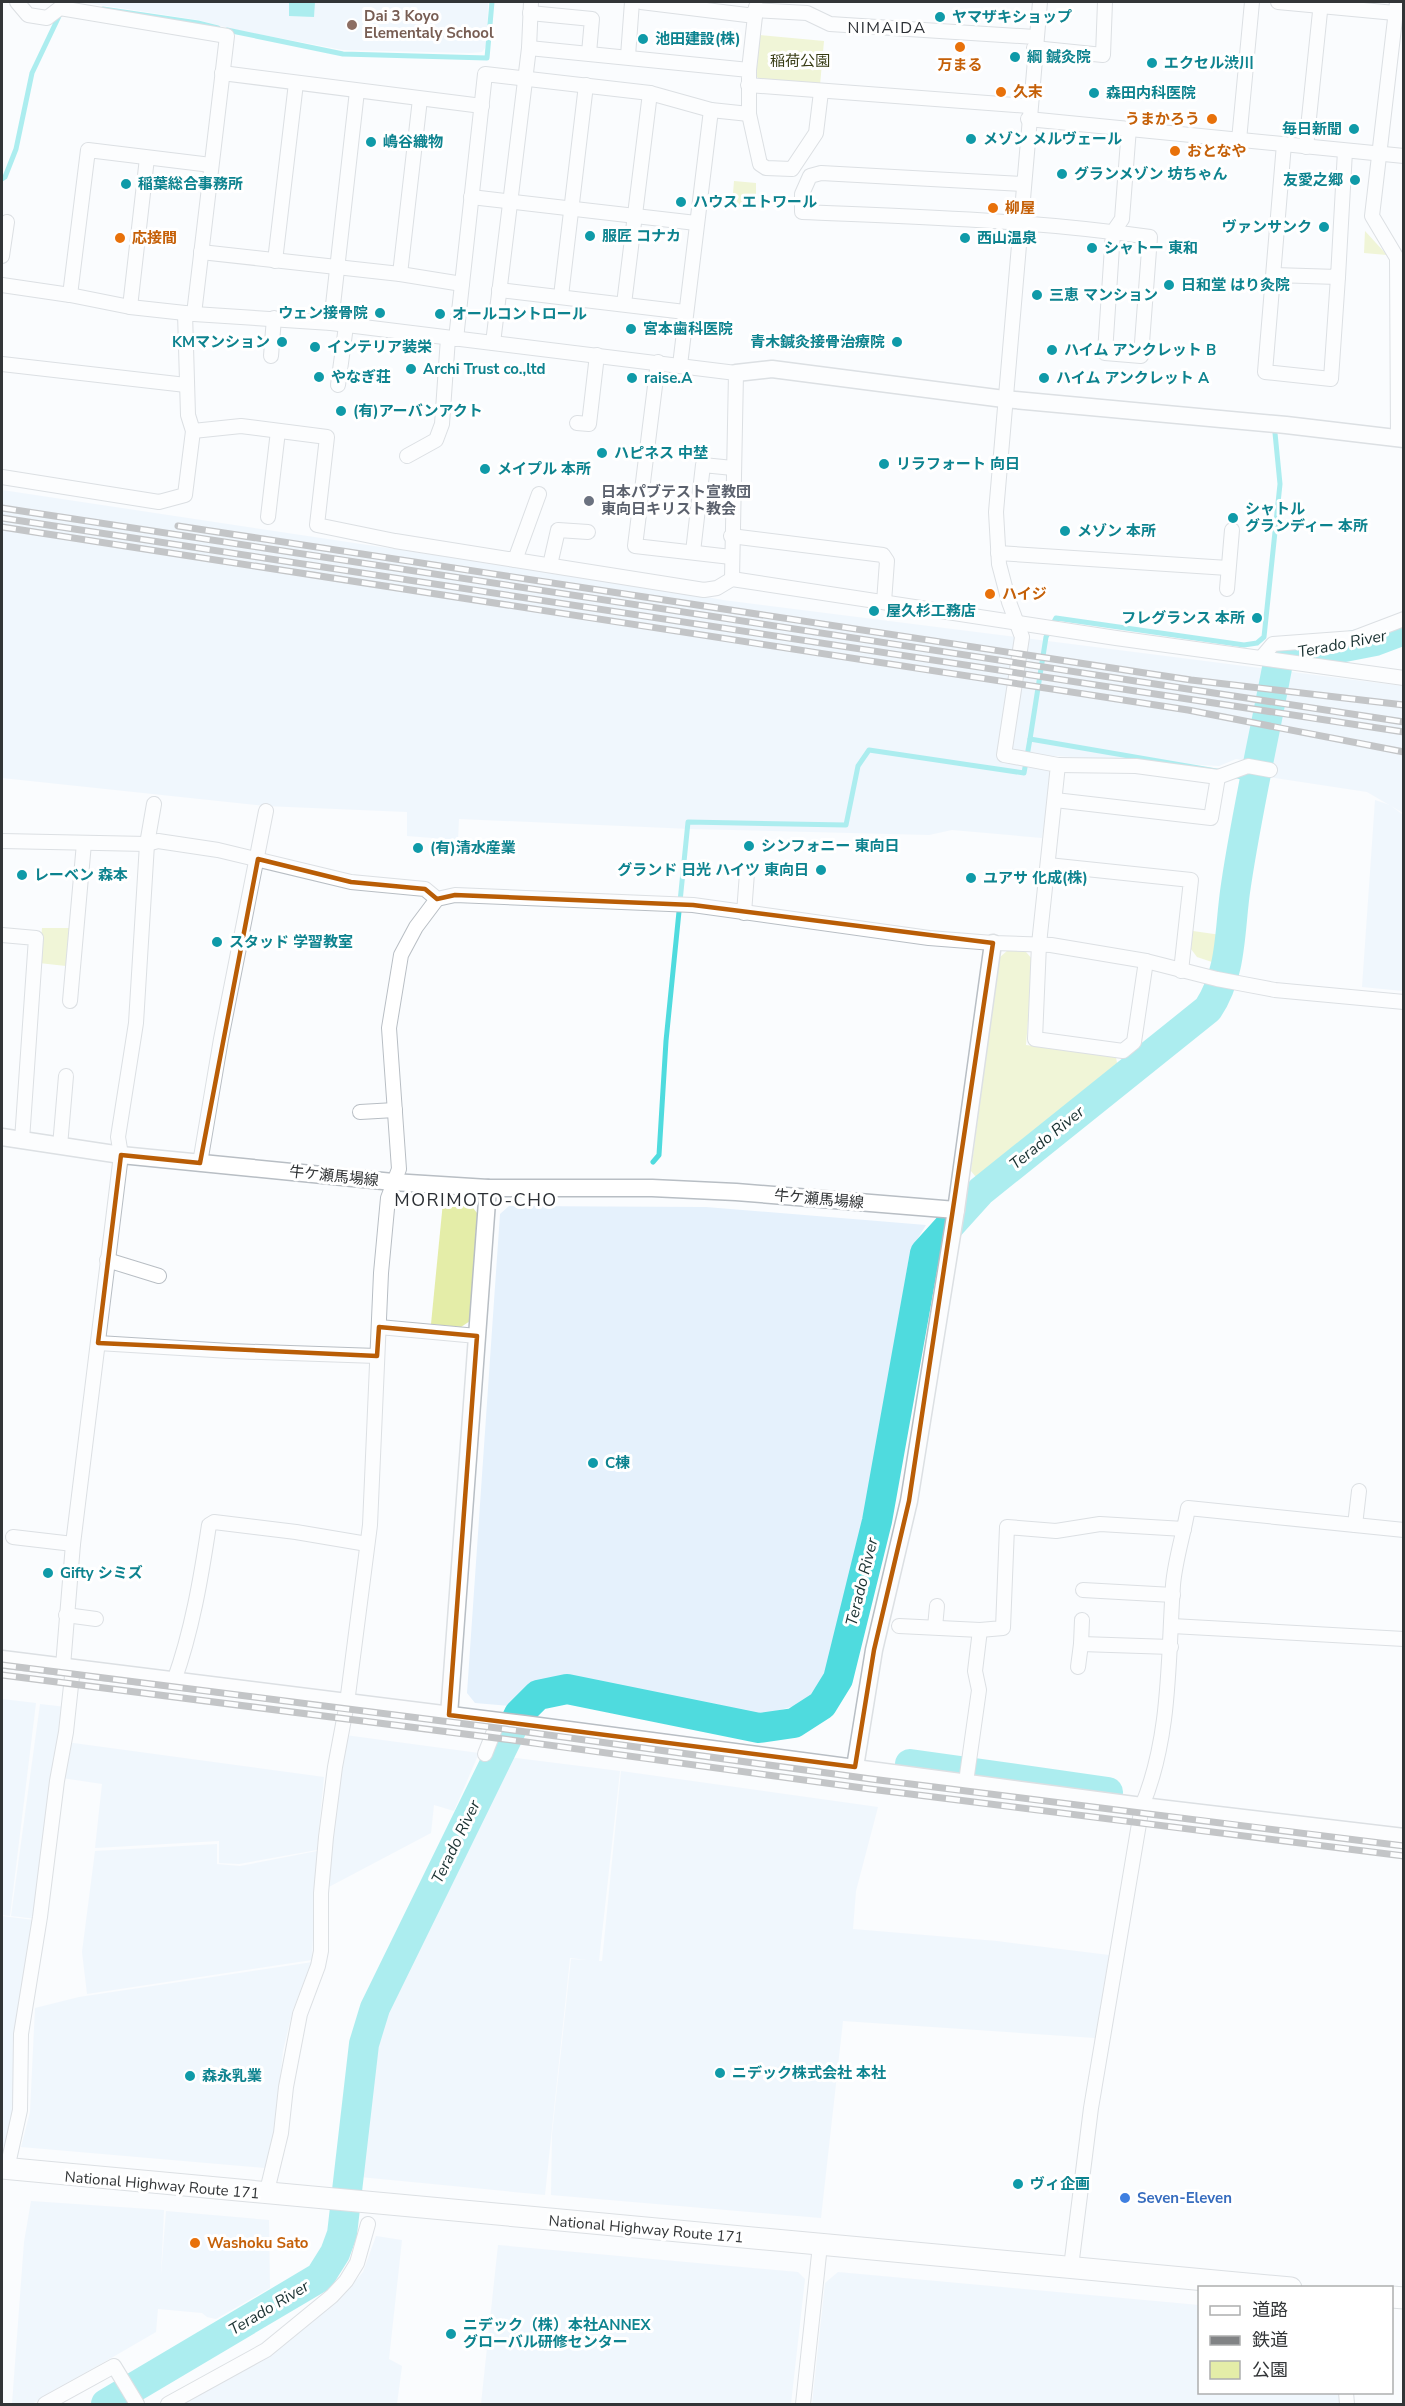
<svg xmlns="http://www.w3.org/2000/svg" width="1405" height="2406" viewBox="0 0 1405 2406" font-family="'Nunito Sans','Noto Sans JP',sans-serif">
	<rect width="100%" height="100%" fill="#fafcfe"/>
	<g fill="#e5f1fc">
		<polygon points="81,2 488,2 487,45 482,52 470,53 343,50 236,30 198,20"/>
		<polygon points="2,490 674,591 723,600 1403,686 1403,813 1367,792 1268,777 1270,765 1236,759 1219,766 1054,756 1042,838 952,830 929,835 691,829 459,819 458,840 407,836 407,812 265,806 2,778"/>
		<polygon points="1375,800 1390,805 1403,815 1403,991 1362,987"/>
		<polygon points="509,1206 706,1207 926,1225 910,1251 873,1478 826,1675 805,1703 762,1715 570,1677 546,1679 524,1691 510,1706 475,1703 467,1693 500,1214"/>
		<polygon points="2,1699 36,1703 10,1916 2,1915"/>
		<polygon points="40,1704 66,1707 37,1919 11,1916"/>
		<polygon points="345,1735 479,1753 454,1811 434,1805 431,1833 325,1889"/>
		<polygon points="66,1742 324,1777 317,1850 239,1864 219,1863 219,1841 95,1848 102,1784 62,1778"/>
		<polygon points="508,1757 620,1771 599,1961 602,1961 621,1771 878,1807 856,1891 853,1929 997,1941 1109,1955 1095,2038 843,2021 821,2218 551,2195 552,2134 571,1959 587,1960 570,1958 545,2195 360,2177 372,2059 378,2029"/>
		<polygon points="217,1844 217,1864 240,1866 317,1851 312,1960 87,1994 82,1952 95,1851"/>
		<polygon points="2,1916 34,1920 15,2110 6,2146 2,2146"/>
		<polygon points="313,1962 293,2009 283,2051 273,2147 265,2168 21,2147 30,2112 35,2008 79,1997"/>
		<polygon points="31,2201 164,2210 161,2275 166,2211 269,2220 270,2288 216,2319 207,2317 202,2313 158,2309 156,2332 32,2404 12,2404 24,2242"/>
		<polygon points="376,2236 402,2240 389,2359 402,2366 397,2404 181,2404 262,2356 339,2300 363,2272"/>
		<polygon points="498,2245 798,2272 805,2279 791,2404 481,2404"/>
		<polygon points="838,2272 1199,2305 1200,2392 1343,2393 1344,2404 812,2404 825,2283"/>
	</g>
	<g fill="#e4eda8">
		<polygon points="760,35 824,41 820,85 761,81 756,76"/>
		<polygon points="734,181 756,183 756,209 732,206"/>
		<polygon points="1365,231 1387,255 1364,253"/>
		<polygon points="42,928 69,928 66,966 39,963"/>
		<polygon points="1193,931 1221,935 1218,964 1197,957 1191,949"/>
		<polygon points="1008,950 1026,952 1033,960 1026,1045 1116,1057 1118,1069 980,1182 971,1171 999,958"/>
		<polygon points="443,1202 470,1204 477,1213 470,1321 461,1327 431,1324"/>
	</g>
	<polygon fill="#4fdbde" points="289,2 315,2 314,17 289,16"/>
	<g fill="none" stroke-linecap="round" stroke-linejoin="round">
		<g stroke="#4fdbde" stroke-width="5">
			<polyline points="103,9 198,23 218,28"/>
			<polyline points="227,30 343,54 487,58 492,2"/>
			<polyline points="2,179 5,177 16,149 32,73 61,12"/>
			<polyline points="1030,739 1046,637 1056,618 1244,645 1257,643 1264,637 1280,484 1275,433"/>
			<polyline points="1234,775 1256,781"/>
			<polyline points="653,1162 659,1155 666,1041 688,822 846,825 858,766 869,750 1024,773 1030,739 1222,772"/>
		</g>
		<g stroke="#4fdbde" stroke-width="30">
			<polyline points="910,1764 1108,1792"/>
			<path d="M 106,2404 L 320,2277 L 335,2253 L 342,2234 L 364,2044 L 375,2008 L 519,1714 L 538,1695 L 567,1689 L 759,1728 L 794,1723 L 822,1705 L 838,1679 L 877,1521 L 925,1253 L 981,1191 L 1208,1009 C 1233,971 1229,929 1236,885 C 1247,811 1264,737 1278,663 L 1283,656 L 1310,649 L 1339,648 L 1375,641 L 1404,630"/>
		</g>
		<g stroke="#b8bec4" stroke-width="16">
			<g id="minor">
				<polyline points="17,2 28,15 47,18 60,8 227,36 194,314"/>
				<polyline points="641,2 755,16"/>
				<polyline points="1040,2 996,512 999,564 1009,602 1022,637 1004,755 1058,765 1039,944 1035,1039 1123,1051 1134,1042 1146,961"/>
				<polyline points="1278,2 1395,13"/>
				<polyline points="1397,2 1372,216 1397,258 1398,439"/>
				<polyline points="755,10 807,13 830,24 1035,37"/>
				<polyline points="530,13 592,19 589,53"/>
				<polyline points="529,48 749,70 749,114 760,164 766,168 792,169 816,133 821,92"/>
				<polyline points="1034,48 1103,55 1105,2"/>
				<polyline points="628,56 632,2"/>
				<polyline points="749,70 756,7"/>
				<polyline points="222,73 482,106"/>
				<polyline points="748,85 1029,106"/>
				<polyline points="1028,119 1404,156"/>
				<polyline points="1239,140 1252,2"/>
				<polyline points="1284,144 1265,372 1331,379 1338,277"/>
				<polyline points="1306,147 1321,2"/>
				<path d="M 1024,184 L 821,173 L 810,176 L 802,194 L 802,212 C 918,217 1034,220 1150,237 L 1141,356 L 1105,353 L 1113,232 L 1122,219 L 1129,128"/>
				<polyline points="471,197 696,223"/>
				<polyline points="201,252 400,274 462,284"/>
				<polyline points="2,256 7,222"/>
				<polyline points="275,261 296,83"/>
				<polyline points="400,274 420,99"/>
				<polyline points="1274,275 1338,277 1345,151"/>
				<polyline points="2,285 70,295 130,307 194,314 331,323 736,373 732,579"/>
				<polyline points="499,290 685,312"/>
				<polyline points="70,295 88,150 211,165"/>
				<polyline points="561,296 586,85"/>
				<polyline points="624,304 650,93"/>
				<polyline points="130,307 147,158"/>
				<polyline points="331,323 357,91"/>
				<polyline points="456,339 485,74 650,93 711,110"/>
				<polyline points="493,343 529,48 531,2"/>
				<polyline points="271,356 274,318"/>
				<polyline points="658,362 635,546 731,557"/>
				<polyline points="2,364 186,385"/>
				<polyline points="680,365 711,110 749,114"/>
				<polyline points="338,385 346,326"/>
				<polyline points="577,423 589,424 597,355"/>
				<polyline points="193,431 241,426 327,437 317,525 395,541 704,590 717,588 732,579 1116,638 1404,678"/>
				<polyline points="407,456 436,440 442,424 448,338"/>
				<polyline points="2,477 159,502 185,495 193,431 188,415 185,313"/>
				<polyline points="268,517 278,431"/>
				<polyline points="731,536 883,555 887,561 884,602"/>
				<polyline points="693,552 703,465 733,468"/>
				<polyline points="998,553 1228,568"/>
				<polyline points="515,560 539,494"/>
				<polyline points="550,565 558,530 588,532"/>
				<polyline points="1227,589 1232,530"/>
				<polyline points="1262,657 1273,644 1354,638 1404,619"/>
				<polyline points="1058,765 1136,766 1218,777 1248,766 1270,770"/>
				<polyline points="1055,800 1211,818 1218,777"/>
				<polyline points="2,841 147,844 158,841 218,850 351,882 425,889 437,899 455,895 693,905 929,938 993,943 1051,945 1146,961 1217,979 1275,990 1404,1002"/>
				<polyline points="1048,865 1191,880 1181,971"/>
				<polyline points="744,913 747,873"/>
				<polyline points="2,935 36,938 22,1140"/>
				<polyline points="70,1001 84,843"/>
				<polyline points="360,1112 395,1110"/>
				<polyline points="60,1146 66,1076"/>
				<polyline points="200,1163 221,1039 266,811"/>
				<polyline points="107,1260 159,1276"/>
				<polyline points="379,1327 477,1336"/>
				<polyline points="98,1343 230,1351 377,1356"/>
				<polyline points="1355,1525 1359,1491"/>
				<polyline points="13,1537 73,1544"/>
				<polyline points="1083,1590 1173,1595"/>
				<polyline points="66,1615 96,1619"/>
				<polyline points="899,1626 980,1630 1003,1628 1007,1527 1056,1531 1100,1524 1184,1529"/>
				<polyline points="1172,1626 1404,1639"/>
				<polyline points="935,1627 937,1606"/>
				<polyline points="1081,1644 1082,1620"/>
				<polyline points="63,1666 73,1544 121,1155 118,1137 136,1023 147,844 154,804"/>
				<polyline points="1078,1667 1081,1644 1171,1647"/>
				<path d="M 174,1681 C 192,1631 201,1578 209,1525 L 214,1522 L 296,1532 L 367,1544"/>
				<polyline points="485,1754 498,1721"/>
				<polyline points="966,1782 979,1690 975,1671 980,1630"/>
				<polyline points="7,2169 20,2110 21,2034 40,1917 57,1781 66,1732 73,1667"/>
				<polyline points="266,2195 281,2133 286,2087 300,2014 318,1966 321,1951 321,1893 326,1837 335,1767 347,1703 370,1525 381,1273 388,1198 399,1169 389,1028 401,955 416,927 437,899"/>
				<path d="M 1071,2267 L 1091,2108 L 1142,1806 C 1171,1737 1168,1658 1173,1585 C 1175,1560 1184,1533 1188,1508 L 1404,1530"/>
				<polyline points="1346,2392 1347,2404"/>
				<polyline points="45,2404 114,2366 137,2404"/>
				<polyline points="168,2404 266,2350 332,2296 346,2281 357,2263 368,2224"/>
				<polyline points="803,2404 820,2245"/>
			</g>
		</g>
		<g stroke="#b8bec4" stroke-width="19">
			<g id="tertiary">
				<polyline points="736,373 772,369 1004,399 1286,425 1404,439"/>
				<polyline points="2,1137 121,1155 393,1182 488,1188 652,1188 736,1192 956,1210"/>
				<polyline points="2,1659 524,1724 1142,1806 1404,1837"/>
				<polyline points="449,1715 488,1188"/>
				<polyline points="855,1767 874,1650 909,1501 956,1210 993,943"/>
			</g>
		</g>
		<g stroke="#b8bec4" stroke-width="23">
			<g id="trunk">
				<polyline points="2,2168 1291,2288"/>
				<polyline points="1392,2297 1404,2298"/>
			</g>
		</g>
		<use href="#minor" stroke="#fff" stroke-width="14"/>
		<use href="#tertiary" stroke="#fff" stroke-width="16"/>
		<use href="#trunk" stroke="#fff" stroke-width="21"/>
		<g stroke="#818385" stroke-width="7">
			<g id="rail">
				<polyline points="2,508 1404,722"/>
				<polyline points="2,518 1404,732"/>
				<polyline points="178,526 1191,680 1404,705"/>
				<polyline points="2,527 1188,710 1404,752"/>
				<polyline points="2,1665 505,1729 871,1779 1404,1846"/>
				<polyline points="2,1675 504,1739 870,1789 1404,1856"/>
			</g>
		</g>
		<use href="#rail" stroke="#fff" stroke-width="4.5" stroke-dasharray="14" stroke-linecap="butt"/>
	</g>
	<path d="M0 0H1405V2406H0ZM 258,859 L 351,882 L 425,889 L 437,899 L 455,895 L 693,905 L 993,943 L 909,1501 L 874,1650 L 855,1767 L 449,1715 L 477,1336 L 379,1327 L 377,1356 L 98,1343 L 121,1155 L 200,1163 Z" fill="#fafcfe" fill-opacity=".55" fill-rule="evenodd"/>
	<path fill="none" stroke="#b95d06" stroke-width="4.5" stroke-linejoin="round" d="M 258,859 L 351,882 L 425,889 L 437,899 L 455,895 L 693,905 L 993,943 L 909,1501 L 874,1650 L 855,1767 L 449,1715 L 477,1336 L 379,1327 L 377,1356 L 98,1343 L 121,1155 L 200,1163 Z"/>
	<g fill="#0f9aa8" stroke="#fff" stroke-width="2">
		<circle cx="940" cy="17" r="6"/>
		<circle cx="643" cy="39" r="6"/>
		<circle cx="1015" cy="57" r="6"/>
		<circle cx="1152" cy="63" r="6"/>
		<circle cx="1094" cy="93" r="6"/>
		<circle cx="1354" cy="129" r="6"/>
		<circle cx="971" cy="139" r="6"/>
		<circle cx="371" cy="142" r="6"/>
		<circle cx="1062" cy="174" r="6"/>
		<circle cx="1355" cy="180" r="6"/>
		<circle cx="126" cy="184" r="6"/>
		<circle cx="681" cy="202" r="6"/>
		<circle cx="1324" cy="227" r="6"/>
		<circle cx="590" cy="236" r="6"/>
		<circle cx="965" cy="238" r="6"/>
		<circle cx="1092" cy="248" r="6"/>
		<circle cx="1169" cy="285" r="6"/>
		<circle cx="1037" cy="295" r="6"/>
		<circle cx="380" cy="313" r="6"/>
		<circle cx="440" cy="314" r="6"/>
		<circle cx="631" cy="329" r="6"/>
		<circle cx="282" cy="342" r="6"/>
		<circle cx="897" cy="342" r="6"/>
		<circle cx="315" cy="347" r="6"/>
		<circle cx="1052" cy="350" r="6"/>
		<circle cx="411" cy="369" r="6"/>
		<circle cx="319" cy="377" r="6"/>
		<circle cx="632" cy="378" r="6"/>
		<circle cx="1044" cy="378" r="6"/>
		<circle cx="341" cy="411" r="6"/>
		<circle cx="602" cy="453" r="6"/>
		<circle cx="884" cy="464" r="6"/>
		<circle cx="485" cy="469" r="6"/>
		<circle cx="1233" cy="518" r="6"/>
		<circle cx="1065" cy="531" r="6"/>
		<circle cx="874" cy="611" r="6"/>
		<circle cx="1257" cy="618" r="6"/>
		<circle cx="749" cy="846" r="6"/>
		<circle cx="418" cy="848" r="6"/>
		<circle cx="821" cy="870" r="6"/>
		<circle cx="22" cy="875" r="6"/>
		<circle cx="971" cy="878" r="6"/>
		<circle cx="217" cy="942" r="6"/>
		<circle cx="593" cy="1463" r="6"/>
		<circle cx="48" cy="1573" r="6"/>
		<circle cx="720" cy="2073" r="6"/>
		<circle cx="190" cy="2076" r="6"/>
		<circle cx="1018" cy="2184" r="6"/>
		<circle cx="451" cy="2334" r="6"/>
	</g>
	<circle fill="#8d6e63" stroke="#fff" stroke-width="2" cx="352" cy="25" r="6"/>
	<g fill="#e8710a" stroke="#fff" stroke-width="2">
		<circle cx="960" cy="47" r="6"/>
		<circle cx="1001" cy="92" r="6"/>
		<circle cx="1212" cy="119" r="6"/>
		<circle cx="1175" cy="151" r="6"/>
		<circle cx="993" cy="208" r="6"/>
		<circle cx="120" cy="238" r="6"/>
		<circle cx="990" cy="594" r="6"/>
		<circle cx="195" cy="2243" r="6"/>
	</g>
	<circle fill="#6b7280" stroke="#fff" stroke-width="2" cx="589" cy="501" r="6"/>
	<circle fill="#3f7fe0" stroke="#fff" stroke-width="2" cx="1125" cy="2198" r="6"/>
	<g text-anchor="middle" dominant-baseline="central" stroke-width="6" stroke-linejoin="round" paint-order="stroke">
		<g font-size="15" font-weight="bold" fill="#785e54" stroke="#fff" text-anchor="start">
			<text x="364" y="16">Dai 3 Koyo<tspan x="364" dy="17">Elementaly School</tspan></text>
		</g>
		<g font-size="15" font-weight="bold" fill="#0d838f" stroke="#fff" text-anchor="start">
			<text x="952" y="17">ヤマザキショップ</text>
			<text x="655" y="39">池田建設(株)</text>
			<text x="1027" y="57">綱 鍼灸院</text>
			<text x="1164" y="63">エクセル渋川</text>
			<text x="1106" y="93">森田内科医院</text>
			<text x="1342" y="129" text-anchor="end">毎日新聞</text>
			<text x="983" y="139">メゾン メルヴェール</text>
			<text x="383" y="142">嶋谷織物</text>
			<text x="1074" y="174">グランメゾン 坊ちゃん</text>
			<text x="1343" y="180" text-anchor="end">友愛之郷</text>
			<text x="138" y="184">稲葉総合事務所</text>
			<text x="693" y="202">ハウス エトワール</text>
			<text x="1312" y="227" text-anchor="end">ヴァンサンク</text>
			<text x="602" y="236">服匠 コナカ</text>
			<text x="977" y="238">西山温泉</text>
			<text x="1104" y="248">シャトー 東和</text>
			<text x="1181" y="285">日和堂 はり灸院</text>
			<text x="1049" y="295">三恵 マンション</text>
			<text x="368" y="313" text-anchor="end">ウェン接骨院</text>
			<text x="452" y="314">オールコントロール</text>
			<text x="643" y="329">宮本歯科医院</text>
			<text x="270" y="342" text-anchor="end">KMマンション</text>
			<text x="885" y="342" text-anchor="end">青木鍼灸接骨治療院</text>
			<text x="327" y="347">インテリア装栄</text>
			<text x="1064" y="350">ハイム アンクレット B</text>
			<text x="423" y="369">Archi Trust co.,ltd</text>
			<text x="331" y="377">やなぎ荘</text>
			<text x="644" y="378">raise.A</text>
			<text x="1056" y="378">ハイム アンクレット A</text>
			<text x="353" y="411">(有)アーバンアクト</text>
			<text x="614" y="453">ハピネス 中埜</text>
			<text x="896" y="464">リラフォート 向日</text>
			<text x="497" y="469">メイプル 本所</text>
			<text x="1245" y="509">シャトル<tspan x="1245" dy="17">グランディー 本所</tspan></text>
			<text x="1077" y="531">メゾン 本所</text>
			<text x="886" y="611">屋久杉工務店</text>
			<text x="1245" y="618" text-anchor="end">フレグランス 本所</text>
			<text x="761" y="846">シンフォニー 東向日</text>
			<text x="430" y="848">(有)清水産業</text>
			<text x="809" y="870" text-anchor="end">グランド 日光 ハイツ 東向日</text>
			<text x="34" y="875">レーベン 森本</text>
			<text x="983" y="878">ユアサ 化成(株)</text>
			<text x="229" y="942">スタッド 学習教室</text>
			<text x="605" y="1463">C棟</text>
			<text x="60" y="1573">Gifty シミズ</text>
			<text x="732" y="2073">ニデック株式会社 本社</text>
			<text x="202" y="2076">森永乳業</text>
			<text x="1030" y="2184">ヴィ企画</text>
			<text x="463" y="2325">ニデック（株）本社ANNEX<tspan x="463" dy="17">グローバル研修センター</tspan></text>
		</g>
		<g font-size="15" fill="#383c15" stroke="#fff">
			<text x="800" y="61">稲荷公園</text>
		</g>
		<g font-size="15" font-weight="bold" fill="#c56008" stroke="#fff" text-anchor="start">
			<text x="960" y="65" text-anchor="middle">万まる</text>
			<text x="1013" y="92">久末</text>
			<text x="1200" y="119" text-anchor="end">うまかろう</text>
			<text x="1187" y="151">おとなや</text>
			<text x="1005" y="208">柳屋</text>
			<text x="132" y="238">応接間</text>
			<text x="1002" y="594">ハイジ</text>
			<text x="207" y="2243">Washoku Sato</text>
		</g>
		<g font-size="15" font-weight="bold" fill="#5b616d" stroke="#fff" text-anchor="start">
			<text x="601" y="492">日本パブテスト宣教団<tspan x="601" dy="17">東向日キリスト教会</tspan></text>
		</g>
		<g font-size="15" fill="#323537" stroke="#fff">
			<text transform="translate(334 1176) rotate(6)">牛ケ瀬馬場線</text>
			<text transform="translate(819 1199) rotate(5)">牛ケ瀬馬場線</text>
			<text transform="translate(162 2185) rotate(5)">National Highway Route 171</text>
			<text transform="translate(646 2229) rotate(5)">National Highway Route 171</text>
		</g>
		<g font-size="15" font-weight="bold" fill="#366cbe" stroke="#fff" text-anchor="start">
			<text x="1137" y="2198">Seven-Eleven</text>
		</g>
		<g font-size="16" letter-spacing="1.5" fill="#2b2f34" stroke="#fff">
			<text x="887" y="28">NIMAIDA</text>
		</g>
		<g font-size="16" font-style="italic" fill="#193131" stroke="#fff">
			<text transform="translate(1342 644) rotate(-11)">Terado River</text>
			<text transform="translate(1047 1138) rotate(-39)">Terado River</text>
			<text transform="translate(862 1582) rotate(-76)">Terado River</text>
			<text transform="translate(456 1842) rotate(-64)">Terado River</text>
			<text transform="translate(269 2308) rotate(-31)">Terado River</text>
		</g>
		<g font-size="18" letter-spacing="1.5" fill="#2b2f34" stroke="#fff">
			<text x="476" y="1200">MORIMOTO-CHO</text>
		</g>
	</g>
	<rect width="1405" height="2406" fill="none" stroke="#323537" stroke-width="6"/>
	<rect x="1198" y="2286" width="195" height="108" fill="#ffffff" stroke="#adaeaf" stroke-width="1.5"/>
	<rect x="1210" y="2306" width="30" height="9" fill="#ffffff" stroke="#adaeaf" stroke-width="1.5"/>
	<text x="1252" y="2316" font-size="18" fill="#323537">道路</text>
	<rect x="1210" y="2336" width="30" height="9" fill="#818385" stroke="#adaeaf" stroke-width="1.5"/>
	<text x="1252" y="2346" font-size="18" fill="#323537">鉄道</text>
	<rect x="1210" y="2361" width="30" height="18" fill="#e4eda8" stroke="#adaeaf" stroke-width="1.5"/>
	<text x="1252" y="2376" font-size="18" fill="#323537">公園</text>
</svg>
